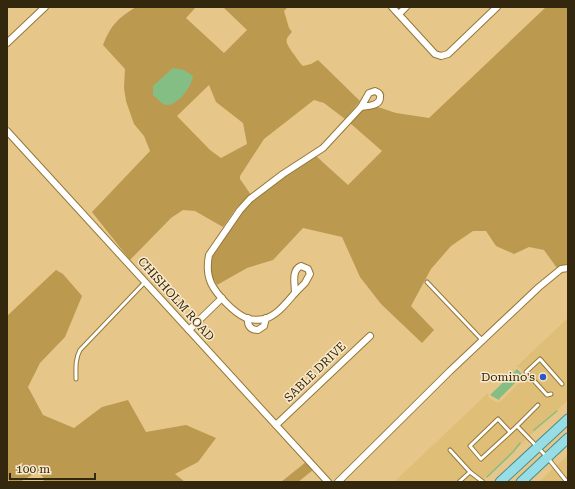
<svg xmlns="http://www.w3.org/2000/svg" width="575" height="489" viewBox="0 0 575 489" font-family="'Roboto Serif',serif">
	<rect width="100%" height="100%" fill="#e6c789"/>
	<g fill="#dfbe77">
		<polygon points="568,318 568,400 481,482 394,482 488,393 489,398 498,403 501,401 525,377 525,374 519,367 516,367"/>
		<polygon points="568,455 568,482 539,482"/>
	</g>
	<g fill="#bb994f" fill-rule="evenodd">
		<path d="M 136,7 L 196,7 L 186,18 L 224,53 L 247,30 L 223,7 L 288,7 L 284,11 L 289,28 L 292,32 C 283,41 287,43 292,52 C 296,57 298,61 303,66 L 311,64 L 318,60 L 360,101 L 345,119 L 324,103 L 314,100 L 264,139 L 240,176 L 240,179 L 251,195 L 237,207 L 223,227 L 195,211 L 183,210 L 171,218 L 130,260 L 92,212 L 150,151 L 144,136 L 134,124 L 126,101 L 124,88 L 125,69 L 103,45 C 111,25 118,18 136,7 ZM 209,85 L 216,102 L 243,123 L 247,144 L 221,158 L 210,150 L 177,116 Z"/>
		<path d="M 546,7 L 568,7 L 568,264 L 560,266 L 557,268 L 544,250 L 529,247 L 514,254 L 496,246 L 486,231 L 473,231 L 451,246 L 431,269 L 411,306 L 434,330 L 422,343 L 381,304 L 360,277 L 342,237 L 303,228 L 273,260 L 247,268 L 217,285 C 211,275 210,268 212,257 C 221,241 231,225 243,211 C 262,190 292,171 316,156 L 348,185 L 382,151 L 350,123 L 362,110 L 378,107 L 396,113 L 429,118 Z"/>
		<polygon points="56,270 63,274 82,296 65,337 40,363 28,387 43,415 74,428 102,407 128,400 146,432 186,425 216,438 198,462 175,474 185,482 44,482 43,477 37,472 20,482 10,482 7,478 7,316"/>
		<polygon points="306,462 313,470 298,482 281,482"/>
	</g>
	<g fill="#84be85">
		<path d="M 173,68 L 184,70 L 193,76 C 192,86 178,106 166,105 C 161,104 157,98 153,95 L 153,86 Z"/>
		<polygon points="517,369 523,375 500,398 499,400 490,395"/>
	</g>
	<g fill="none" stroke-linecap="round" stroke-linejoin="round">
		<g stroke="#84be85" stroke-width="1.5">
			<polyline points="534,430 557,411"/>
			<polyline points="487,477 513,452 520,443"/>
		</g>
		<g stroke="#94783a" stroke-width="5">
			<g id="lane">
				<polyline points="427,282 483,341"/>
				<path d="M 76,379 C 76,369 75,359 80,350 L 145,282"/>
				<polyline points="551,394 547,395 526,372 540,359 562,384"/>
				<polyline points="538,405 517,426 547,457 567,482"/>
				<polyline points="510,432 498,419 470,446 481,459 517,426"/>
				<polyline points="450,450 470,472"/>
				<polyline points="459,482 470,472 483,482"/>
			</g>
		</g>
		<g stroke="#94783a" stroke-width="8">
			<g id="street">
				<polyline points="392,7 435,54 441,56 448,54 497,7"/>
				<polyline points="399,14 406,7"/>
				<polyline points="7,43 45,7"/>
				<path d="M 375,91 C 378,92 381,94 380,98 C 380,106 367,106 361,107 L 369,93 Z"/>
				<polyline points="7,131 328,482"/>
				<path d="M 301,266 L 308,269 L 310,274 L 305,283 L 295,293 C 295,284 291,270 301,266 Z"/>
				<path d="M 295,293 C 287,302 277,316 264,319 C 259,320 251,320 246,318 C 234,313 216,294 211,283 C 207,274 207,265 209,255 L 240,210 L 250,199 L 283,174 L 323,148 L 361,107"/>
				<path d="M 248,318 C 247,326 251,330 258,330 L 264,326 L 266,318"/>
				<polyline points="189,330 222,298"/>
				<polyline points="276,425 370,336"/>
				<polyline points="338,482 450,371 539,287 561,269 568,268"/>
			</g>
		</g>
		<g stroke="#478e8e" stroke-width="11">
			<g id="primary">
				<polyline points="500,482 568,419"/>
				<polyline points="521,482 568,438"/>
			</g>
		</g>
		<use href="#lane" stroke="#fff" stroke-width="3"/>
		<use href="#street" stroke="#fff" stroke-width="6"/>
		<use href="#primary" stroke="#97dde5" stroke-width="9"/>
	</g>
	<circle fill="#2e57c7" stroke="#faeacb" stroke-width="1.5" cx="543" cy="377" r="4"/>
	<g text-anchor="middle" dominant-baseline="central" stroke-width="3" stroke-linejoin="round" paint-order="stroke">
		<g font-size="12" fill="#33270d" stroke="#faeacb">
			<text transform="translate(176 299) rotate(48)">CHISHOLM ROAD</text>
			<text transform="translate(315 372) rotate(-44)">SABLE DRIVE</text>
		</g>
		<g font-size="12" fill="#33270d" stroke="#faeacb" text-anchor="end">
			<text x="535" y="377">Domino's</text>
		</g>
	</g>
	<rect width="575" height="489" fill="none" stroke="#33270d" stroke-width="16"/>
	<path d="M10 473v6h85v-6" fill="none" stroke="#33270d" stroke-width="2"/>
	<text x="16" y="473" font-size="12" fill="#33270d" stroke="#faeacb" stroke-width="3" paint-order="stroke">100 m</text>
</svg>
